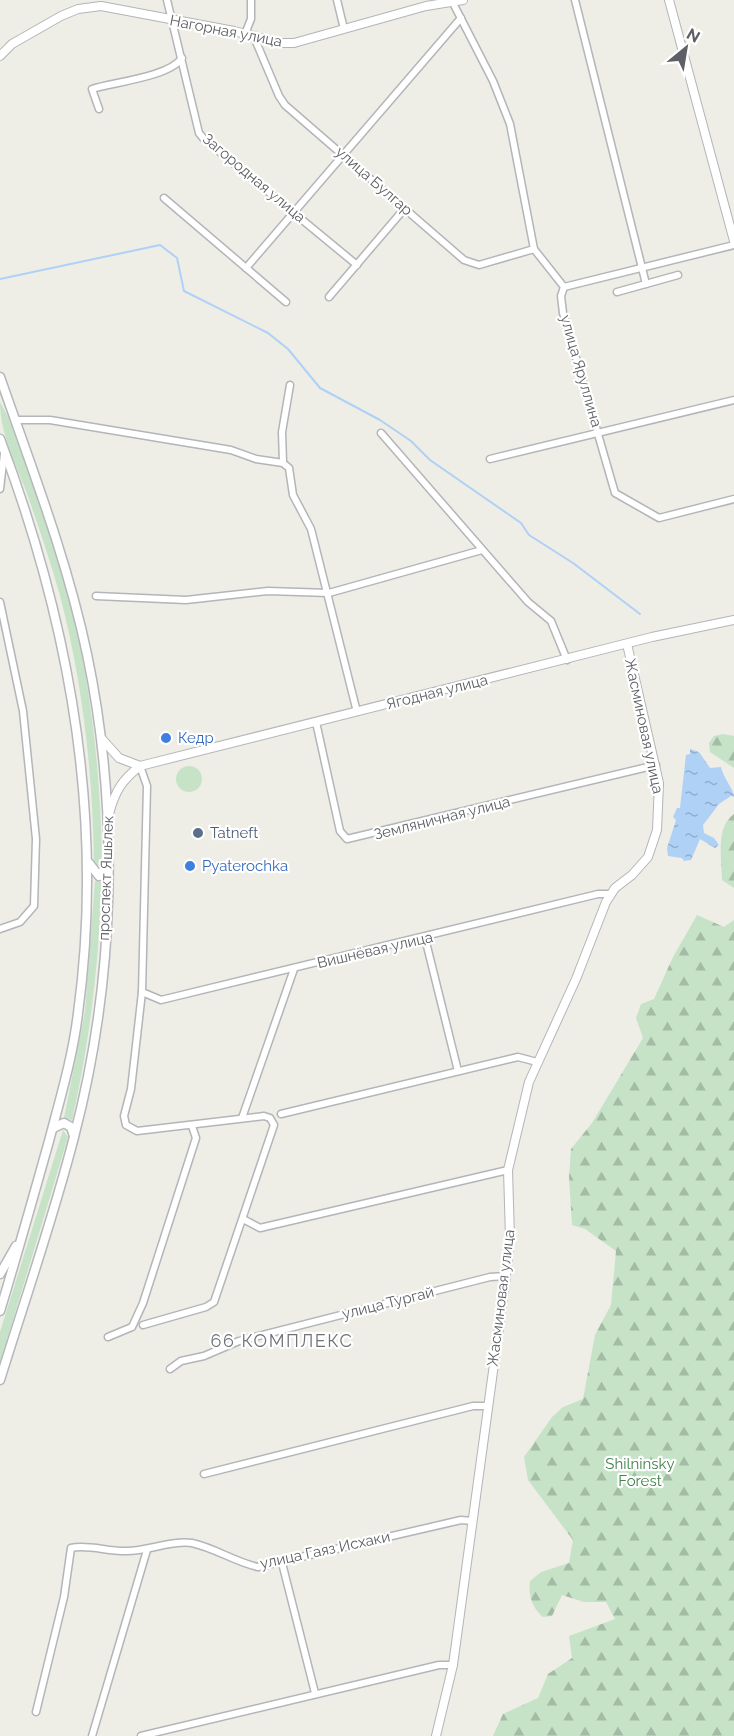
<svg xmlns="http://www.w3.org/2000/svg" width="734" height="1736" viewBox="0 0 734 1736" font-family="Raleway,sans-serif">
	<defs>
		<pattern id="forest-firs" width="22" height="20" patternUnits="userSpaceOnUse" patternTransform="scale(1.5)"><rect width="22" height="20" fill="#c6e3c8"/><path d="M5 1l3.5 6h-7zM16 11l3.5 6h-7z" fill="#a4bba6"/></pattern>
		<pattern id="water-ripples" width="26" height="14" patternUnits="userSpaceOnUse" patternTransform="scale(1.5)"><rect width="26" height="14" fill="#afd1f6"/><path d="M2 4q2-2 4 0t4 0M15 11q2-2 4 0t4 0" fill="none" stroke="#92adcb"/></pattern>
	</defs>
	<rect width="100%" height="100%" fill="#eeede6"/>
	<g fill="#c6e3c8">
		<path d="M 0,402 L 8,417 C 29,474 52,531 67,590 C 91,680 101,774 102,866 L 97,869 L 94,867 C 93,774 83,682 59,592 C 49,557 37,522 25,488 C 14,460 0,432 0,402 Z"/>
		<circle cx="189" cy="779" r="13"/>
		<path d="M 95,881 L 102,881 C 99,962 90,1041 72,1120 L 64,1118 L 85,1011 Z"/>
		<polygon points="63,1130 68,1137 0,1363 0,1332"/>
	</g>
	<g fill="url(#forest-firs)">
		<polygon points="723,734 734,736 734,768 710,752 709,743 714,736"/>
		<path d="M 734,814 L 734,888 L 722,880 C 722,859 715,827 734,814 Z"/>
		<path d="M 697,915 L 724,927 L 734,920 L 734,1736 L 493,1736 L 503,1714 L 538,1698 L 548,1674 L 572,1658 L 569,1636 L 615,1619 L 606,1602 L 584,1602 L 562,1595 L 552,1616 L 543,1617 C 532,1608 528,1595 530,1581 L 541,1572 L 569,1563 L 573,1540 L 528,1480 L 524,1457 L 552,1417 L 563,1407 L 583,1399 L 595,1335 L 611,1305 L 616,1251 L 585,1229 L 572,1225 L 569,1177 L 571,1149 L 592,1123 L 643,1038 L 636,1018 L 641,1004 L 654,999 L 673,957 Z"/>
	</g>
	<path fill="url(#water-ripples)" d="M 690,749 L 699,752 L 710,768 L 721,767 C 723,778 734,789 734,797 L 731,796 L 719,804 L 703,825 L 704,833 L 714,838 L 719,845 L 715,848 L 700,839 L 691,860 L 684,861 L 682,858 L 668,856 L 667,848 L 676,820 L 673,817 L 677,808 L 680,808 L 686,755 L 690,754 Z"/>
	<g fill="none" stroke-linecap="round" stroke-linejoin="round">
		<polyline stroke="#afd1f6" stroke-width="2" points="0,279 160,245 177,258 184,291 268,333 288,349 320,388 380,420 411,441 430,460 521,523 529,535 573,563 640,614"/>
		<g stroke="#b3b5b9" stroke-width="9">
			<g id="minor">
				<polyline points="167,0 199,133 204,139 357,265"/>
				<polyline points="337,0 344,29"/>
				<polyline points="575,0 646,284"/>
				<polyline points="453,3 493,81 510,124 534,249 564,287 561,296 563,313 615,493 659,518 734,499"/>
				<polyline points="245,34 251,19 251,0"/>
				<polyline points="254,37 279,96 285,105 464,260 479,265 534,249"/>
				<path d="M 99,109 L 92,89 C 114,82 169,77 182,58"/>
				<polyline points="164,198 286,302"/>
				<polyline points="246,268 461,18"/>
				<polyline points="564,287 734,245"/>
				<polyline points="617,292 678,275"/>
				<polyline points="329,297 405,208"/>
				<polyline points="15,420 50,420 231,450 256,459 283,463"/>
				<polyline points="381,433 528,602 551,621 567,660"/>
				<polyline points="490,459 734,400"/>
				<polyline points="283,463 289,468 293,495 311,529 357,712"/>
				<polyline points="283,463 282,432 290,385"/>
				<polyline points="0,489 4,454"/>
				<polyline points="96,596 186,600 268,591 329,593 482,550"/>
				<polyline points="0,602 23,711 36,839 34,906 20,922 0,929"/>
				<polyline points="316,722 340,831 347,839 656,765"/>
				<polyline points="140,766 147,786 142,992 131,1089 124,1116 126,1125 137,1131 264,1116 270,1118 274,1125 214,1302 206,1307 143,1325"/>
				<polyline points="425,938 458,1071"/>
				<polyline points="142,992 161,1000 598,894 610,894"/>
				<polyline points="281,1114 518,1057 537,1062"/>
				<polyline points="242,1118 294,969"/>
				<polyline points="243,1219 260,1228 508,1170"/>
				<polyline points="108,1337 132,1327 143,1303 196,1138 192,1126"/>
				<polyline points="170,1369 181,1361 204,1356 239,1341 490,1277 506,1276"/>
				<polyline points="204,1474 473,1406 488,1406"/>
				<polyline points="282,1563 315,1693"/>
				<path d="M 36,1712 L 64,1597 L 71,1548 C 88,1544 109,1552 127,1551 C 148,1551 172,1540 192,1543 C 215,1548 235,1562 258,1567 L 461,1520 L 472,1521"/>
				<polyline points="92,1736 147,1550"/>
				<polyline points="141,1736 439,1665 453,1665"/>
			</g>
		</g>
		<g stroke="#b3b5b9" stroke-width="10">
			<g id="tertiary">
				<polyline points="669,0 734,241"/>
				<polyline points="0,56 12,44 61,16 78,9 101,6 234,31 281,43 294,43 426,6 463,0"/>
				<polyline points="102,739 119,758 140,766"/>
				<path d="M 109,814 C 115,791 122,780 140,766 L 652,637 L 734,620"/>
				<polyline points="436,1736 453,1665 506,1276 510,1238 508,1170 529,1082 576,979 606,902 615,888 632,875 648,857 657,830 659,783 627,644"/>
			</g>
		</g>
		<g stroke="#b5b7bc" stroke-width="11">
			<g id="secondary">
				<path d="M 0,377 C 32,469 67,559 87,654 C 120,812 115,981 74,1137 C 53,1219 25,1299 0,1380"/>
				<path d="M 0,439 C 69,622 105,817 78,1013 C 73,1056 60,1099 49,1141 C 33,1198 17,1255 0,1311"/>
				<polyline points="89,863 99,876 106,867"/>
				<polyline points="53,1128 64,1123 71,1127 74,1136"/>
				<polyline points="0,1274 16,1246"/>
			</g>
		</g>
		<use href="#minor" stroke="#fff" stroke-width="6"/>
		<use href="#tertiary" stroke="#fff" stroke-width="8"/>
		<use href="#secondary" stroke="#fff" stroke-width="8"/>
	</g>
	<g fill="#3f7fe0" stroke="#fff" stroke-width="2">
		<circle cx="166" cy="738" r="6"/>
		<circle cx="190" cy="866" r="6"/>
	</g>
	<circle fill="#5c6f8a" stroke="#fff" stroke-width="2" cx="198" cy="833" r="6"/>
	<g text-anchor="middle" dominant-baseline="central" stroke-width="4.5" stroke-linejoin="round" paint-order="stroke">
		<g font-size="15" fill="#5e6065" stroke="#fff">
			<text transform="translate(226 31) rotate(11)">Нагорная улица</text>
			<text transform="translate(254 178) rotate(40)">Загородная улица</text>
			<text transform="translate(374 181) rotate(41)">улица Булгар</text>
			<text transform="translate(581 371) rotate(74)">улица Яруллина</text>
			<text transform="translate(437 692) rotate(-14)">Ягодная улица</text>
			<text transform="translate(644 726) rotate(78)">Жасминовая улица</text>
			<text transform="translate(442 818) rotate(-14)">Земляничная улица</text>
			<text transform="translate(106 878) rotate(-88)">проспект Яшьлек</text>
			<text transform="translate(375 950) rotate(-13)">Вишнёвая улица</text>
			<text transform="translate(501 1298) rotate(-83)">Жасминовая улица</text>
			<text transform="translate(388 1303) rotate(-14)">улица Тургай</text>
			<text transform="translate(325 1550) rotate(-12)">улица Гаяз Исхаки</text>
		</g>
		<g font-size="15" fill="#366cbe" stroke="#fff" text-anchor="start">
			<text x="178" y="738">Кедр</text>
			<text x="202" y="866">Pyaterochka</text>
		</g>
		<g font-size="15" fill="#4e5e75" stroke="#fff" text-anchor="start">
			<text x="210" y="833">Tatneft</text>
		</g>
		<g font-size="15" fill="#3f8348" stroke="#fff">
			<text x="640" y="1464">Shilninsky<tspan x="640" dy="17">Forest</tspan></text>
		</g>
		<g font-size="18" letter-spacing="1.5" fill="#6f7277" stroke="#fff">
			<text x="282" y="1340">66 КОМПЛЕКС</text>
		</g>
	</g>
	<g transform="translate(686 48) rotate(30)" stroke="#ffffff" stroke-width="4.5" paint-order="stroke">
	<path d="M0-4.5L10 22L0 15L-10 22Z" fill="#5e6065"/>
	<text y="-9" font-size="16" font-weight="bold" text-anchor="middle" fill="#5e6065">N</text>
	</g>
</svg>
